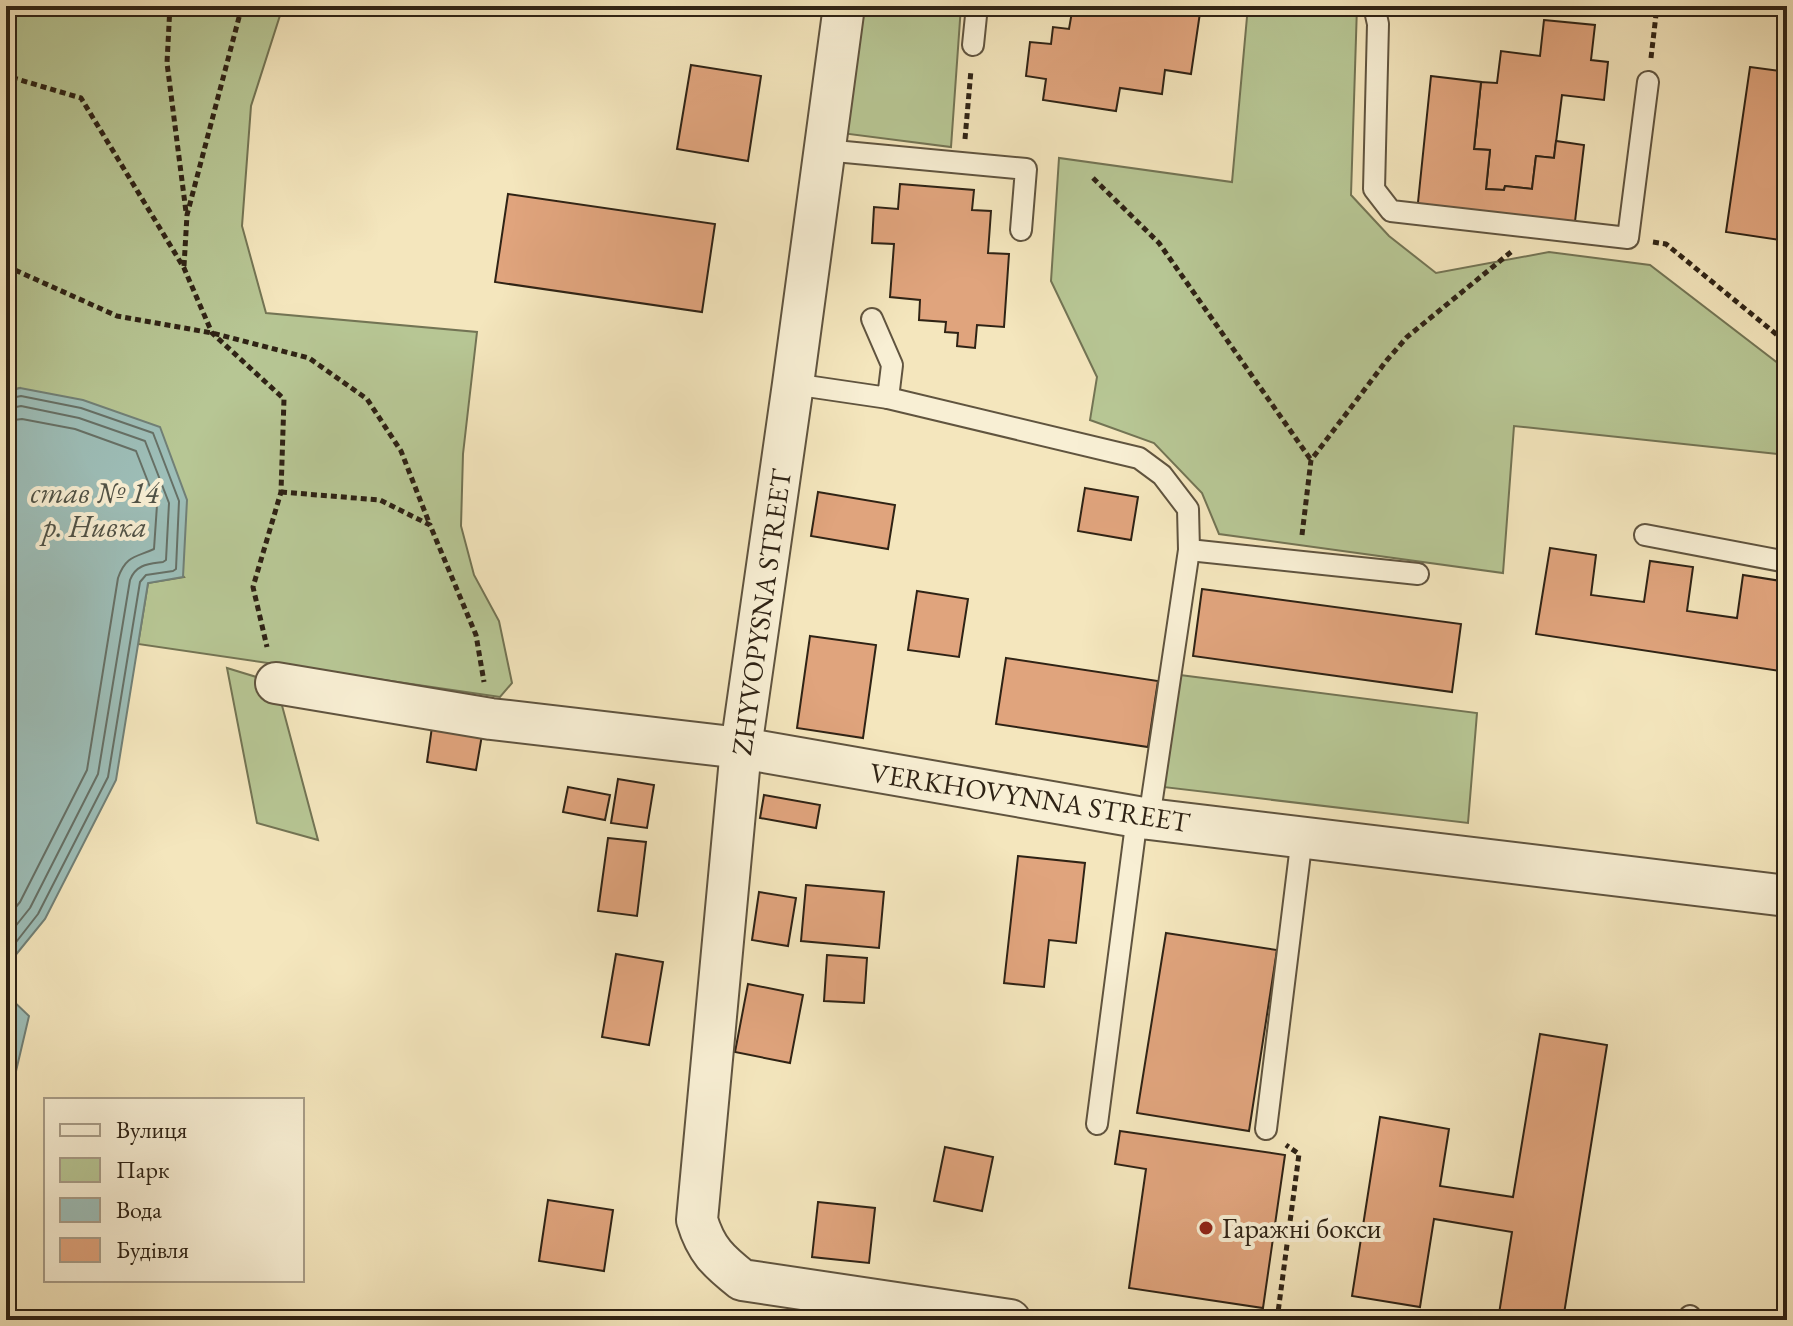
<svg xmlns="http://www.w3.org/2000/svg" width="1793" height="1326" viewBox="0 0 1793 1326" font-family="'EB Garamond',serif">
	<rect width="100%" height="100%" fill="#f4e6bd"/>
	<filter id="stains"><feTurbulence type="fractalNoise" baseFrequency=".0025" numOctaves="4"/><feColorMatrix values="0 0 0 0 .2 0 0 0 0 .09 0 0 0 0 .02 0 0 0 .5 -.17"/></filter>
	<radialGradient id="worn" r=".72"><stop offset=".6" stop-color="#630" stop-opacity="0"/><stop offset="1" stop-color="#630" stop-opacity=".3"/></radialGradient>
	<g fill="#b7c694" stroke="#737454" stroke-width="2">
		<polygon points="6,6 283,6 251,106 242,226 266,313 477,332 463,454 461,526 474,575 499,621 512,683 500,697 138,644 148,583 184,577 20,388 6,392"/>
		<polygon points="858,6 961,6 951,147 841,133"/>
		<polygon points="1248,6 1357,6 1351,195 1389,236 1436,273 1549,252 1650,265 1787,370 1787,455 1514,426 1503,573 1219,534 1202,493 1154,443 1090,420 1097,377 1051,281 1059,158 1232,182"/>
		<polygon points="227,668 276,683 318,840 257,823"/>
		<polygon points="1180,675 1477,713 1468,823 1163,787"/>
	</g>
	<polygon fill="#9dbeb8" stroke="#718077" stroke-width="2" points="20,388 83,400 160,427 187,500 183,577 148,583 116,780 45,919 14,957 7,995 29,1016 9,1101 6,1103 6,392"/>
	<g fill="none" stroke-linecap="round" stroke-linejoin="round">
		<g stroke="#667066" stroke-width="2">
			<polyline points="6,399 21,396 81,408 153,433 179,501 176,569 173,571 146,575 140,582 108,777 38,914 6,955"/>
			<path d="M 6,409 L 21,406 L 79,418 L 145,441 L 169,503 L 166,560 L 163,562 C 149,564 136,564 130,580 L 98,774 L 30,908 L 6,938"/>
			<path d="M 6,421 L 22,419 L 75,429 L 136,451 L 157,505 L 154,549 C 137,557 126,555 118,578 L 87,770 L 20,902 L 6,919"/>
		</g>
	</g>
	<g fill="#e0a47d" stroke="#2f2315" stroke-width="2">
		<polygon points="1073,6 1201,6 1191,74 1165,70 1162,94 1120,88 1116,111 1043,100 1046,79 1026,76 1030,42 1051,44 1053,27 1069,29"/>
		<polygon points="1544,20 1595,25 1591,60 1608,62 1604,100 1562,95 1554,158 1536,156 1532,189 1505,186 1504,190 1486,189 1490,150 1474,149 1481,82 1497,83 1501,51 1540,56"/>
		<polygon points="691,65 761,76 748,161 677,149"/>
		<polygon points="1750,67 1787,72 1786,241 1726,232"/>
		<polygon points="1431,76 1481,82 1474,149 1490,150 1486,189 1504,190 1505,186 1532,189 1536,156 1554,158 1556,141 1584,145 1574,230 1417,212"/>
		<polygon points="900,184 974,190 972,210 991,211 988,253 1009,254 1004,327 977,325 975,348 957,346 958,333 945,332 946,322 919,320 920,300 890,297 894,244 872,243 874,207 898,209"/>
		<polygon points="508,194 715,224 702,312 495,282"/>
		<polygon points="1085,488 1138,497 1131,540 1078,531"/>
		<polygon points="818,492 895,505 888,549 811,536"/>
		<polygon points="1550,548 1596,555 1591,595 1644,602 1650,561 1693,567 1687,611 1737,618 1743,575 1787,582 1787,672 1536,634"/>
		<polygon points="1202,589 1461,624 1452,692 1193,656"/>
		<polygon points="917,591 968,599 959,657 908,650"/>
		<polygon points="810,636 876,645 863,738 797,728"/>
		<polygon points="1006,658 1158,681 1148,747 996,724"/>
		<polygon points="432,727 482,735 476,770 427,762"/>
		<polygon points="618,779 654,785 647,828 611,823"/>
		<polygon points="568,787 610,795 605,820 563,812"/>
		<polygon points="764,795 820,805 816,828 760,818"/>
		<polygon points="608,838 646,842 637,916 598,911"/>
		<polygon points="1018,856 1085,863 1076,943 1049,940 1044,987 1004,983"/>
		<polygon points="806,885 884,892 879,948 801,941"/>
		<polygon points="759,892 796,898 788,946 752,940"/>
		<polygon points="1166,933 1277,950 1249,1131 1137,1113"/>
		<polygon points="616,954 663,962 649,1045 602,1037"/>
		<polygon points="827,955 867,958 864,1003 824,1001"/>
		<polygon points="748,984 803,995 790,1063 735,1052"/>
		<polygon points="1540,1034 1607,1045 1563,1320 1498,1320 1512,1232 1434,1219 1420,1307 1352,1296 1380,1117 1449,1129 1440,1186 1513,1197"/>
		<polygon points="1120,1131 1285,1155 1263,1308 1129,1288 1146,1169 1115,1164"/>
		<polygon points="945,1147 993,1157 982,1211 934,1201"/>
		<polygon points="548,1200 613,1210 604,1271 539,1261"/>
		<polygon points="818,1202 875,1208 869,1263 812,1257"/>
	</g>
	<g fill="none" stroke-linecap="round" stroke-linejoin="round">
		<g stroke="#60543f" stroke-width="24">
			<g id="lane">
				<polyline points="1374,6 1378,24 1374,189 1391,211 1628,238 1648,82"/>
				<polyline points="973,45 977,6"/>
				<polyline points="824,150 1026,169 1021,230"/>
				<polyline points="793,384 888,398 892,365 872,319"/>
				<polyline points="888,398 1139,458 1162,475 1188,509 1189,550 1149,819"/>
				<polyline points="1645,535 1787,562"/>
				<polyline points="1189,550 1418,574"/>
				<polyline points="1097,1124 1137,817"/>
				<polyline points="1266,1129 1302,837"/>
				<polyline points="1690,1320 1690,1316"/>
			</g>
		</g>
		<g stroke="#60543f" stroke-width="44">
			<g id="street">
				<path d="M 844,6 L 793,384 L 741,748 L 697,1220 C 706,1250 718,1261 742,1280 L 1010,1320"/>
				<polyline points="276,683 491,719 741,748 1149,819 1787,896"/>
			</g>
		</g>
		<g stroke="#2f2315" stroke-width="5" stroke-dasharray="6 4" stroke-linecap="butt">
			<polyline points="170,6 167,63 186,212"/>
			<polyline points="1651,58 1657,6"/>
			<polyline points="6,70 10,77 81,98 184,268 212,333 284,399 281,492 253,587 267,647"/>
			<polyline points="965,139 971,70"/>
			<polyline points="1093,178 1159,243 1311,460"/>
			<polyline points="1653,242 1666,244 1787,343"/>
			<polyline points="6,266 117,316 212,333 309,358 367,399 401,451 430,525"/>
			<polyline points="184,266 187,215 242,6"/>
			<polyline points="281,492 380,500 430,525 476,635 484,682"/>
			<polyline points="1302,535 1311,460 1387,360 1407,337 1511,252"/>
			<polyline points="1277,1320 1299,1154 1286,1145"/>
		</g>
		<use href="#lane" stroke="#f8efd4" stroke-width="20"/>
		<use href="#street" stroke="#f8efd4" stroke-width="40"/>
	</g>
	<circle fill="#8f2418" stroke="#f8efd4" stroke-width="3" cx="1206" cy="1228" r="8"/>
	<g text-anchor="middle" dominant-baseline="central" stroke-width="8" stroke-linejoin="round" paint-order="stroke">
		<g font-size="28" fill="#2f2315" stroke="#f8efd4">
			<text transform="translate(761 612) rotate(-82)">ZHYVOPYSNA STREET</text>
			<text transform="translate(1030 797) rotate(9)">VERKHOVYNNA STREET</text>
		</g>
		<g font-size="28" fill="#2f2315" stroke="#f8efd4" text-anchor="start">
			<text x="1222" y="1228">Гаражні бокси</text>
		</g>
		<g font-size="30" font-style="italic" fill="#505246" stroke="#f8efd4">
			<text x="95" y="492">став № 14<tspan x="95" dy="34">р. Нивка</tspan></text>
		</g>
	</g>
	<rect width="1793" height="1326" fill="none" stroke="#f4e6bd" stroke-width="32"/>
	<rect x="8" y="8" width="1777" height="1310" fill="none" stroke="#2f2315" stroke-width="4"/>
	<rect x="16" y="16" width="1761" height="1294" fill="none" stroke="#2f2315" stroke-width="2"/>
	<rect x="44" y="1098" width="260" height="184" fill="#f8efd4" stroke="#a89d88" stroke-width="2"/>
	<rect x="60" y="1124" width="40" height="12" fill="#f8efd4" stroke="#a89d88" stroke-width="2"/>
	<text x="116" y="1138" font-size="24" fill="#2f2315">Вулиця</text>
	<rect x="60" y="1158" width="40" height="24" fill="#b7c694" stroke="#a89d88" stroke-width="2"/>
	<text x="116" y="1178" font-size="24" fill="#2f2315">Парк</text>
	<rect x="60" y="1198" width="40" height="24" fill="#9dbeb8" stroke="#a89d88" stroke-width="2"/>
	<text x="116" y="1218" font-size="24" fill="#2f2315">Вода</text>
	<rect x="60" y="1238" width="40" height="24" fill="#e0a47d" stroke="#a89d88" stroke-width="2"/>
	<text x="116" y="1258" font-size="24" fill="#2f2315">Будівля</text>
	<rect width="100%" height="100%" filter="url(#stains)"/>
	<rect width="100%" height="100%" fill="url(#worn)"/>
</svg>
